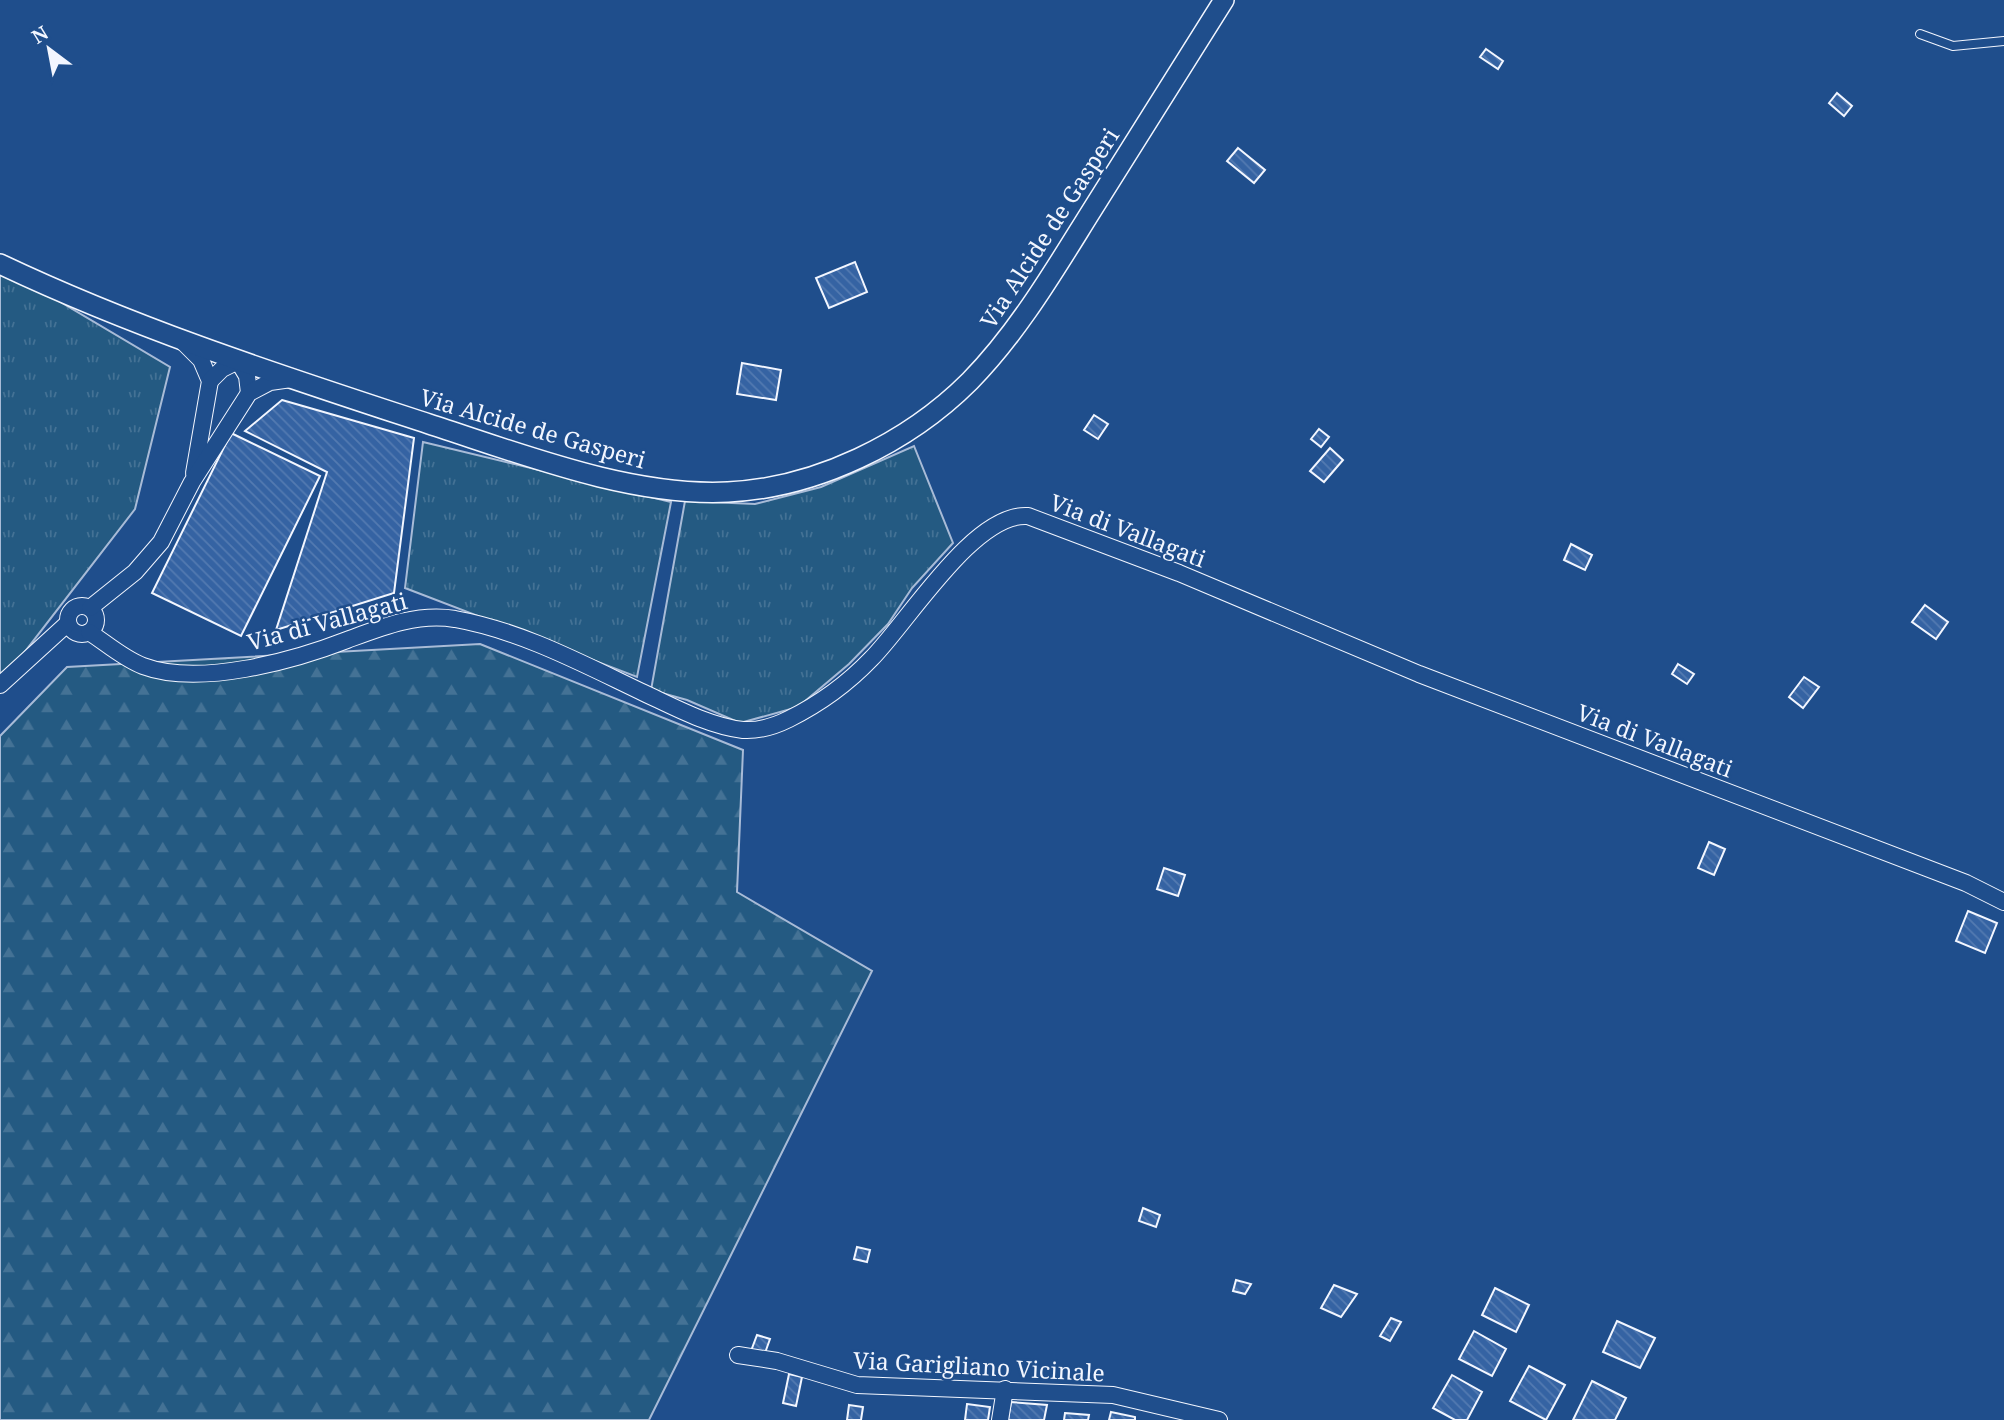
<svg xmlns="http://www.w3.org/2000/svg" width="2004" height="1420" viewBox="0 0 2004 1420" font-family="'Noto Serif',serif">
	<defs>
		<pattern id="grass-tufts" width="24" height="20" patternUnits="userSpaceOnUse" patternTransform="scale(1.75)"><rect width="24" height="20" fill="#245a82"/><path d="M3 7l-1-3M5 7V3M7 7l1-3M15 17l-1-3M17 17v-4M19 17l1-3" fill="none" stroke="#447295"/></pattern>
		<pattern id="forest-firs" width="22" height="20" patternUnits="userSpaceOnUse" patternTransform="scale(1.75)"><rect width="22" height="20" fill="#245a82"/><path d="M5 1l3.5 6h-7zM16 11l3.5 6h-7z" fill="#447295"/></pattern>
		<pattern id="building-back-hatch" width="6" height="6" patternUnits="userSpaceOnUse" patternTransform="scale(1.75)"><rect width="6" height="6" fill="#3563a3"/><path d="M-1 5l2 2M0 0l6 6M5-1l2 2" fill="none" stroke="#537ab1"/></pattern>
	</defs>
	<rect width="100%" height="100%" fill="#1f4e8c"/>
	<g fill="url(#grass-tufts)" stroke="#a8bbd7" stroke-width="2">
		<polygon points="0,266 170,367 135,509 0,684"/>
		<polygon points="423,442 671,502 637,677 405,588"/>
		<polygon points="914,446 953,543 912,588 888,624 849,664 798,707 740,723 687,700 651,690 685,501 755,504 821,487"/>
	</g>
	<polygon fill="url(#forest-firs)" stroke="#a8bbd7" stroke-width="2" points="480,644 743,750 737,892 872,971 649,1420 0,1420 0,736 67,667"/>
	<g fill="url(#building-back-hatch)" stroke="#f2f6ff" stroke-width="2">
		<polygon points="1486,49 1503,61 1498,69 1480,57"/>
		<polygon points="1837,93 1852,106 1844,116 1829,103"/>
		<polygon points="1238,148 1265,170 1254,183 1227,161"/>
		<polygon points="855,262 867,292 829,308 816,278"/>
		<polygon points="742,363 781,370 776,400 737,394"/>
		<polygon points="282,400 414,438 394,593 276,630 327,472 245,431"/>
		<polygon points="1094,415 1108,424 1098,439 1084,430"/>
		<polygon points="1319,429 1329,437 1321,447 1311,439"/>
		<polygon points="231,433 320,476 241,636 152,593"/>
		<polygon points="1330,448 1343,460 1324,482 1310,471"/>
		<polygon points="1571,544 1592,555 1585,570 1564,560"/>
		<polygon points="1925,605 1948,622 1936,639 1912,622"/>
		<polygon points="1678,664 1694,674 1687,684 1672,674"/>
		<polygon points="1804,677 1819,687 1803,708 1789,697"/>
		<polygon points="1709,842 1725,849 1714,875 1698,868"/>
		<polygon points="1164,868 1185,875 1178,896 1157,889"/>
		<polygon points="1968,911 1997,923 1985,953 1956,941"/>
		<polygon points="1143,1208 1160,1215 1156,1227 1139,1221"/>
		<polygon points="857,1247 870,1250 867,1262 854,1259"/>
		<polygon points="1236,1280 1251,1284 1245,1294 1233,1291"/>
		<polygon points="1334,1285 1357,1294 1341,1317 1321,1308"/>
		<polygon points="1495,1288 1529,1305 1516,1332 1482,1315"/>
		<polygon points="1391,1318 1401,1322 1390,1341 1380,1336"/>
		<polygon points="1617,1321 1655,1338 1640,1368 1603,1352"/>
		<polygon points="1474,1331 1506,1349 1492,1376 1459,1359"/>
		<polygon points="757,1335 770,1339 765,1353 751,1351"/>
		<polygon points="1529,1366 1565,1385 1546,1420 1510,1401"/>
		<polygon points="789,1374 802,1377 796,1406 783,1403"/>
		<polygon points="1452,1375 1482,1392 1467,1420 1455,1420 1433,1408"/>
		<polygon points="1592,1381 1626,1398 1615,1420 1573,1420"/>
		<polygon points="1011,1402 1047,1405 1044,1420 1008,1420"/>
		<polygon points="967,1404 990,1407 988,1420 965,1420"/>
		<polygon points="849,1405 863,1407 861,1420 847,1420"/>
		<polygon points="1111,1412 1135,1417 1135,1420 1109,1420"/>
		<polygon points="1065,1413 1089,1415 1088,1420 1064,1420"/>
	</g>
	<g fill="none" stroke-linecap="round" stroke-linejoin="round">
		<g stroke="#f2f6ff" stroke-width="10">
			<polyline id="service" points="1920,34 1953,46 2004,41"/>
		</g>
		<g stroke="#f2f6ff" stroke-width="18">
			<g id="minor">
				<polyline points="183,342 201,360 210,381 194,473"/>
				<polyline points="210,381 222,369 238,361 247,376 249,393"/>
				<circle cx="82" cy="620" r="14"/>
				<polyline points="90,608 135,572 161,542 192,482 249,393 270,382 291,379"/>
				<path d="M 89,632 C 106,643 124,659 143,666 C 199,687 293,661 347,640 C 382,627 416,613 455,619 C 522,631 583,664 644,693 C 674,707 709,726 743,730 C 760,731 775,726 789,719 C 819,704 848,683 871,659 C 908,622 974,512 1028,516 L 1179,573 L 1419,674 L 1966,883 L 2004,902"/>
				<polyline points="0,685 68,623"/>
				<polyline points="738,1355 777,1361 857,1385 1113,1395 1219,1420"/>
				<polyline points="1000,1420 1005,1389"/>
			</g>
		</g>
		<g stroke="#f2f6ff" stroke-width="22">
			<path id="tertiary" d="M 0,264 C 139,330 283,376 429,424 C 522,454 631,497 728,492 C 816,488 908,443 970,381 C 1019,331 1055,269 1092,210 C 1136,140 1180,70 1224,0"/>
		</g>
		<use href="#service" stroke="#1f4e8c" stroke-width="8"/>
		<use href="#minor" stroke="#1f4e8c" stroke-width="16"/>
		<use href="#tertiary" stroke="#1f4e8c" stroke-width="19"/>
	</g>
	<g text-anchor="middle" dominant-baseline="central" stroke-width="5" stroke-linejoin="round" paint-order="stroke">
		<g font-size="23" fill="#f2f6ff" stroke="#1f4e8c">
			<text transform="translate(1049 228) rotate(-57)">Via Alcide de Gasperi</text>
			<text transform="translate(533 428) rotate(16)">Via Alcide de Gasperi</text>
			<text transform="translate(1128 530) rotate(21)">Via di Vallagati</text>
			<text transform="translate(327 621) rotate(-15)">Via di Vallagati</text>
			<text transform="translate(1655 740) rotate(21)">Via di Vallagati</text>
			<text transform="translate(979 1366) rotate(3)">Via Garigliano Vicinale</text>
		</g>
	</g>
	<g transform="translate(49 49) rotate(328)" stroke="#1f4e8c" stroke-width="5" paint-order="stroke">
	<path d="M0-5L12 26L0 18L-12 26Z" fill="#f2f6ff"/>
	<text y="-10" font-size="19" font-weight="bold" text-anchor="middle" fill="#f2f6ff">N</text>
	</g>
</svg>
